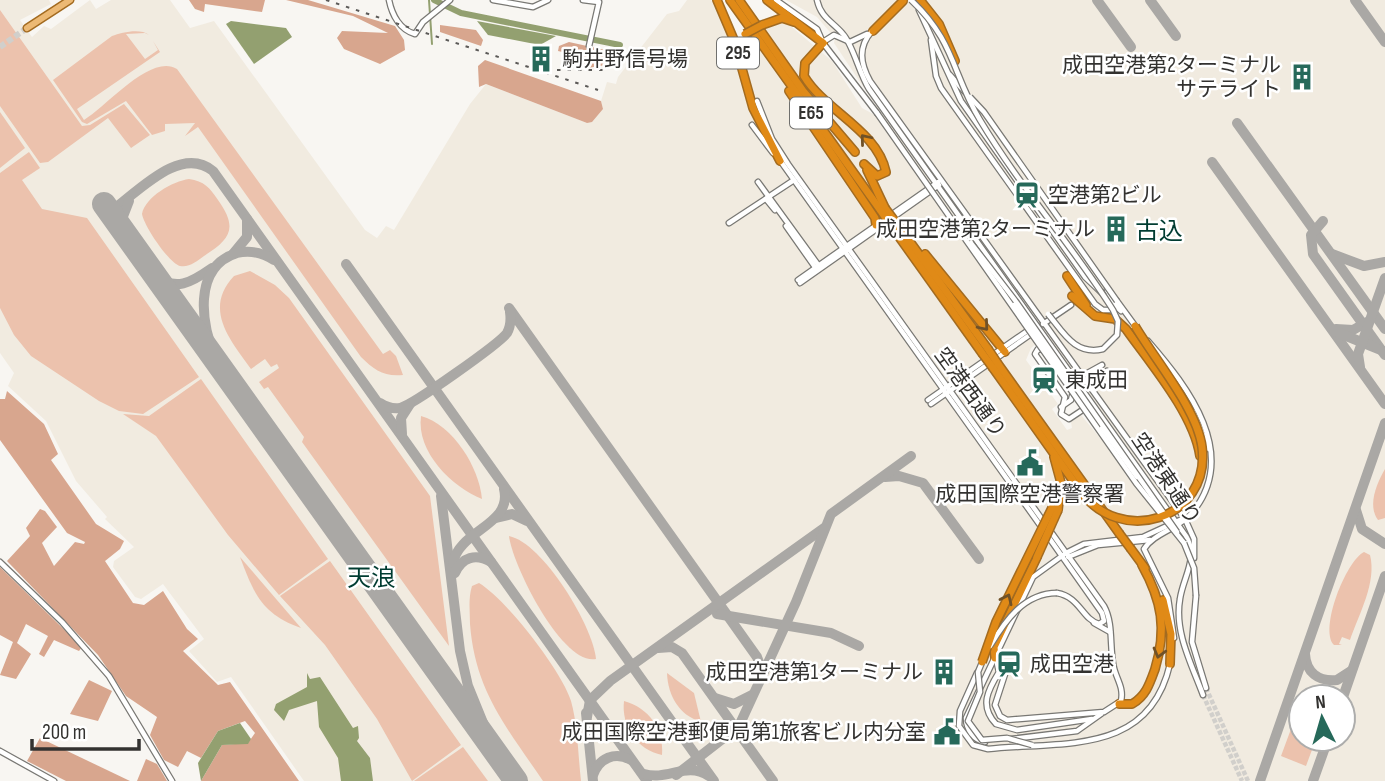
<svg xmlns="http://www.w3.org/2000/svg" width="1385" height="781" viewBox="0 0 1385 781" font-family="'Sofia Sans Condensed','Noto Sans JP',sans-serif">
	<rect width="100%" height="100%" fill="#f8f6f2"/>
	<path fill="#f1ebe0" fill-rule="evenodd" d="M 0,0 L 49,0 L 51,4 L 20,20 L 32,37 L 44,26 L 51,29 L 90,0 L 96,9 L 111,0 L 170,0 L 190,28 L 214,21 L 365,230 L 377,238 L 386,226 L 394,230 L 470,104 L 486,84 L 587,123 L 603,109 L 601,101 L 607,82 L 616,84 L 618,77 L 667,14 L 679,11 L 687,0 L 711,0 L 722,17 L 733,50 L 748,46 L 748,41 L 769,26 L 787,23 L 832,61 L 862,108 L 875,115 L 880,112 L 834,43 L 835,38 L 817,17 L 786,0 L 1385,0 L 1385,781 L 304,781 L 231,677 L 217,682 L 189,651 L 204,639 L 163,584 L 141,599 L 135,597 L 113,567 L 114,561 L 134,547 L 105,519 L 107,517 L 76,481 L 46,421 L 8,386 L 14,373 L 0,353 ZM 1044,338 L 1106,426 L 1101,439 L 1081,415 L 1071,422 L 1072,428 L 1067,430 L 1052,409 L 1058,404 L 1026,360 L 1031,348 ZM 1301,697 L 1343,697 L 1343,739 L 1301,739 Z"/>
	<g fill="#ecc2ad">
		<polygon points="0,10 82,126 90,125 124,104 150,135 131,148 108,118 48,162 40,163 0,106"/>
		<path d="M 145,33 L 126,34 L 145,59 L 158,50 L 153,41 L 160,52 L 77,109 L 84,120 C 107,106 151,53 177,69 L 383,354 L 390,350 L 396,356 L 403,375 C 384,377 374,370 361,357 L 198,127 L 185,136 L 195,123 L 165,124 L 165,131 L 152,135 L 126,101 L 87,124 L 82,122 L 53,80 L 112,36 C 122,32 141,28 149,35 Z"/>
		<polygon points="0,112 25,148 0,168"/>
		<polygon points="29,152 40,168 22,180 42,209 87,218 199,377 143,414 119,411 99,401 31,356 14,335 0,308 0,173"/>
		<path d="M 189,179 C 204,181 210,188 218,200 C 238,228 231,239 204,256 C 197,261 189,268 180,266 C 169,263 144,226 142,214 C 145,197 173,181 189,179 Z"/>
		<path d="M 250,271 L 275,285 L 289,298 L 430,496 L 449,646 L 302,442 L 304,437 L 268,387 L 264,389 L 259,382 L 279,368 L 277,364 L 271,367 L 265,359 L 251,369 C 230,340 203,309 234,276 Z"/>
		<polygon points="201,379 328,559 279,595 228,535 156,436 123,414 149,416"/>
		<path d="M 421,416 C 453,425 479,467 482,499 C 452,487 416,452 421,416 Z"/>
		<path d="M 1385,469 L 1385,518 L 1378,520 C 1367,505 1377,483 1385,469 Z"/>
		<path d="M 509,536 C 543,543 593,626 596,659 C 562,666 512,564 509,536 Z"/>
		<path d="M 1364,552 L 1370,555 C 1377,582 1359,614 1350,640 L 1342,637 L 1339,644 L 1342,645 L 1334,645 C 1319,629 1346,561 1364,552 Z"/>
		<path d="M 240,557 L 301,628 C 262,614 254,594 240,557 Z"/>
		<polygon points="330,561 461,745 412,781 377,719 325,645 280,596"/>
		<path d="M 479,583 C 506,599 562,671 571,701 C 578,726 578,755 581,781 L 543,781 C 507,728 475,691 470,624 C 470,611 468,599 472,586 Z"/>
		<path d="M 667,673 L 694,693 L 701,722 C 679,715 668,696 667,673 Z"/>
		<path d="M 624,701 C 649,708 664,729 662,755 C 637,750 621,726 624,701 Z"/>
		<polygon points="1291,729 1296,732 1299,741 1301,738 1316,739 1306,766 1281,756"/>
		<polygon points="463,747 488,781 414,781"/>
	</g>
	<g fill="#d8a68e">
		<polygon points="189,0 265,0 262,12 205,4 204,12 195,9"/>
		<polygon points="286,0 308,0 395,26 404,40 405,50 380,64 344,49 337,38 342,31 388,33 353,16"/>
		<polygon points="440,25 476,30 483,40 481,46 440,32"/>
		<polygon points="569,42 605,50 606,56 619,63 587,68 573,65 571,54 558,51 559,46"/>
		<polygon points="485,60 601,101 603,109 592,122 587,123 486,84 479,87 478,66"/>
		<polygon points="7,391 44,424 58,454 51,460 96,524 124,541 120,549 105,561 133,603 144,605 163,591 187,629 198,639 183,651 218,685 230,682 299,781 201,781 222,745 248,743 255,733 245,721 218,731 201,758 187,751 178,767 164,760 150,735 157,717 126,696 98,655 7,561 30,536 26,528 40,509 45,511 57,527 42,543 54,566 75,542 84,544 85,542 67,533 0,440 0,399 5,399"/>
		<polygon points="0,567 82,647 79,651 54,640 44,657 39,654 48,636 26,624 17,643 31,654 16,679 0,675 13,642 0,635"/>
		<polygon points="89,680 112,691 98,721 70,714"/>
		<polygon points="40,738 130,781 66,781 27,761"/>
		<polygon points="146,759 157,764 167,781 137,781"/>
	</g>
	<g fill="#93a070">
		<polygon points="231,21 286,28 292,37 254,64 226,24"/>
		<polygon points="477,21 556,36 540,45 488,35"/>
		<polygon points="307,673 310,679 320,677 353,728 358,726 359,738 357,741 370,758 373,781 341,781 338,758 319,727 317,701 289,710 284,721 274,710 276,704 307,687"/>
		<polygon points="240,723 251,739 248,744 222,745 201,781 198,763 218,731"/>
	</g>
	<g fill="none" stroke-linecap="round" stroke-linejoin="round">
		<polyline stroke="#93a070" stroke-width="2" points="429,0 432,44"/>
		<polyline stroke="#93a070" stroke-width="6" points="434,0 461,13 620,45"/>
		<g stroke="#aaa8a5" stroke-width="10">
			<polyline points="1097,0 1131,47"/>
			<polyline points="1150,0 1176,36"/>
			<polyline points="1355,0 1385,42"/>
			<polyline points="1237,123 1385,329"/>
			<polyline points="1212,162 1385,404"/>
			<path d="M 110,212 C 137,193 180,144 213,171 L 647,781"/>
			<polyline points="1323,221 1311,235 1313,254 1385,355"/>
			<polyline points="126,234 122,219 129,201"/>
			<polyline points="233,254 247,237 247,219"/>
			<polyline points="1332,254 1364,266 1385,262"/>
			<polyline points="346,264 714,781"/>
			<path d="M 154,274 C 175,293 192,282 212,268"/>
			<polyline points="509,308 757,657 761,668 760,679"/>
			<polyline points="1336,329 1353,330 1367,322"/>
			<polyline points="1334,331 1381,350"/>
			<path d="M 216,359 C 201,326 192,267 237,253 C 250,250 263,253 274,260"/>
			<polyline points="1360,367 1358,354 1385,278"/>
			<path d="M 380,403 C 386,407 393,409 400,408 C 413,405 500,343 507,333 C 511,326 511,319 510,312"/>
			<polyline points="402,434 401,418 410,404"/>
			<polyline points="885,477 899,476 923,483 979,559"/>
			<polyline points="441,496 460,651 468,686 494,750"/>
			<polyline points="1356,510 1362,529 1385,544"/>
			<polyline points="496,518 512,514 527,521"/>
			<path d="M 453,563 C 459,530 513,525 504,489"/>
			<path d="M 455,573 C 462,557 476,553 491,562"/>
			<polyline points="717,614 831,633 859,646"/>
			<polyline points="658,648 672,647 682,653 773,781"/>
			<path d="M 1305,654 C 1306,672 1318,682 1337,680 L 1351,671"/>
			<polyline points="1343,697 1385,576"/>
			<polyline points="715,698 734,704 752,695"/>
			<polyline points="586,713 593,781"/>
			<polyline points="587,717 590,700 610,681 824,528"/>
			<path d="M 644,774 C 668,781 686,761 709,776"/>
			<path d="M 593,775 C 599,758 615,751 631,760"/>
			<polyline points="676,775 739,726 796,602 831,514 911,456"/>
			<polyline points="1260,781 1385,423"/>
			<polyline points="1313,781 1328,739"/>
		</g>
		<polyline stroke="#aaa8a5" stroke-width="24" points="104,204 516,781"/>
		<g stroke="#d1cfcb" stroke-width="4.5" stroke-dasharray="4.5 2" stroke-linecap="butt">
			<polyline points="1206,688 1248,781"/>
			<polyline points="1203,695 1242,781"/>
		</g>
		<polyline stroke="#d1cfcb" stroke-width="6" stroke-dasharray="6 3" stroke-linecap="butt" points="0,47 27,28"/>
		<g stroke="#797874" stroke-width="7">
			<g id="minor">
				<path d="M 389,0 C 392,15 400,30 415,34 L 423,22 L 450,0"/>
				<polyline points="493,0 533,7 548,0"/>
				<polyline points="583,0 599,2 589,46"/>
				<polyline points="776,0 817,29 823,43 877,113"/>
				<path d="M 817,0 C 821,18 832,21 843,34 C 853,45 859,73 869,89 L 1186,536 C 1199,558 1183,577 1180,599 C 1174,632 1192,665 1203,695"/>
				<polyline points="919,10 961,101 1085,277 1121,311"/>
				<path d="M 872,31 C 858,47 860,63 870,81 L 1185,519 L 1194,539 L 1194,558"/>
				<polyline points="931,40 936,76 941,88 1095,304 1103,310 1115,310"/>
				<polyline points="823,42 834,35 850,42 867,34"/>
				<polyline points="950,75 965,92"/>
				<path d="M 757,101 L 772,139 L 788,164 L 1104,606 C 1114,624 1109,648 1114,668 C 1117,680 1124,688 1121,701 L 1104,712 L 1007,720 L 1000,716 L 995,705 L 1007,668 L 995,658"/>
				<polyline points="752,125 773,153"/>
				<polyline points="779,159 1042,528"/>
				<polyline points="758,182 819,266"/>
				<polyline points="766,199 775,210"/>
				<polyline points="729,223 794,180"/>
				<polyline points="786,226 817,270"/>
				<polyline points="798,280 938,182"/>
				<polyline points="800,283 939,185"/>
				<polyline points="1004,289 1014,305"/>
				<polyline points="1107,290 1117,306"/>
				<polyline points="1117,301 1136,327"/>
				<polyline points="1043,324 1071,305"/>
				<path d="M 1148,341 C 1188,387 1241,455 1191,514 C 1178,529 1154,533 1144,549 L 1168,598 L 1174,638"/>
				<polyline points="1044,350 1038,349 1035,354 1065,397 1061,414 1069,419 1087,407"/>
				<polyline points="1082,376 1102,365"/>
				<polyline points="1067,378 1102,428"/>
				<polyline points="1091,389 1107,371"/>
				<polyline points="928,400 1030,329"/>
				<polyline points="931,404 1034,332"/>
				<polyline points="1061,407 1071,400 1073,392"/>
				<polyline points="1193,412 1209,449"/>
				<path d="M 1047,535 L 1102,613 L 1104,621 L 1099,624 C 1082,619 1080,597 1057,593"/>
				<polyline points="1068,557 1098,545 1150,540"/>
				<polyline points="0,562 62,622 109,676 172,781"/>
				<polyline points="1196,596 1192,642 1206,688"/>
				<polyline points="1094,623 1110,632"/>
				<path d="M 996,659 L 999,672 C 988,690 979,706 996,724 L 1017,730 L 1092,719"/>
				<path d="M 977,673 L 960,711 L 959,726 L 973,745 L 988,749 C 1064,741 1149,756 1170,664"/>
				<polyline points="1011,739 1077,731 1101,714"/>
				<path d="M 985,742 C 974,741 966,729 966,718 L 1033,577 L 1066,553 L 1084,544 L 1143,537 L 1180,520"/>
				<polyline points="0,751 54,781"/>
			</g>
		</g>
		<g stroke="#a36b20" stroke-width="9">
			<polyline id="major" points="27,28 70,0"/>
		</g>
		<g stroke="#a36b20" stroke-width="10">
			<g id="highway">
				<polyline points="717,0 734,40 753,108 780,161"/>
				<polyline points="730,0 881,211"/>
				<polyline points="739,0 803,91 855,152"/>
				<polyline points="767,0 823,43"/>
				<polyline points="920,0 939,24 955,61"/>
				<polyline points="762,25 782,18 794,22"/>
				<polyline points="873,31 903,1"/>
				<path d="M 823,43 L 805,63 L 804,76 C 825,111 877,130 886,172 L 877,176 L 864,164"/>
				<polyline points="789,91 875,218 876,225"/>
				<polyline points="867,170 885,208"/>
				<polyline points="897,224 988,349"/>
				<polyline points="892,227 982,353"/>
				<polyline points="925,254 1005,352"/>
				<polyline points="1067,276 1086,305"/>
				<path d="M 1072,296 L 1095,316 L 1115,319 L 1126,329 C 1150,363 1194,414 1200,456"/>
				<polyline points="998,364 1119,533"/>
				<polyline points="993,368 1079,489"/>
				<polyline points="1054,457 1061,483 1058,510"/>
				<polyline points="1131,549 1145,568"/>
				<polyline points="1163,600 1171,634 1170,664"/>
				<polyline points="995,658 994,647 1037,557"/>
				<path d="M 1119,704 L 1132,704 C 1146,696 1150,683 1155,669 C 1167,629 1162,601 1142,565"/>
			</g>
		</g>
		<use href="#minor" stroke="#fff" stroke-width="4.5"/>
		<use href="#major" stroke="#ecb974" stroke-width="6"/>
		<use href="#highway" stroke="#e08a17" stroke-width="7"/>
		<g stroke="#5c5a58" stroke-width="2" stroke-dasharray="3.5 7" stroke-linecap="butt">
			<polyline points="326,0 598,90"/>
			<polyline points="557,70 609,70"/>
		</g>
		<g stroke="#797874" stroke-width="7" stroke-linecap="butt">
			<g id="minor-bridge">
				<path d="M 911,0 C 955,41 952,74 980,120 C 1020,187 1072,245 1113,310 L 1118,321 L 1117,335 L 1103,349 C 1075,356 1063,332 1048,314"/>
				<polyline points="970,97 984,112 1117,301"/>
				<polyline points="877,113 1136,483 1184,543"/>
				<polyline points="971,243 1017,303 1177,532"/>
				<polyline points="1014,305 1067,378"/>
				<polyline points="1102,428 1137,477"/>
				<polyline points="1184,543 1194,568 1196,596"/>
				<path d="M 990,646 C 1005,621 1024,593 1057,593"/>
				<polyline points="983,660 978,672 980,692 968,721 982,740 1007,738 1032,745"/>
			</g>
		</g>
		<g stroke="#a36b20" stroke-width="10" stroke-linecap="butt">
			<g id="highway-bridge">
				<polyline points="745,34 762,25"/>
				<polyline points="885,208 897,224"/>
				<polyline points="881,211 892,227"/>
				<polyline points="988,349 998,364"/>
				<polyline points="982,353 993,368"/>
				<path d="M 1079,489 C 1119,548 1211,520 1202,447 C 1197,409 1155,360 1135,326"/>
				<polyline points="1119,533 1131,549"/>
				<polyline points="1037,557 1058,510"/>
				<polyline points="982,662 996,622 1052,508"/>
			</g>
		</g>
		<use href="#minor-bridge" stroke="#fff" stroke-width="4.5"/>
		<use href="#highway-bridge" stroke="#e08a17" stroke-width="7"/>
	</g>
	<defs><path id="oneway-chevron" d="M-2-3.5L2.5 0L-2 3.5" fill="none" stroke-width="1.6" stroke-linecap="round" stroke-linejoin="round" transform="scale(1.75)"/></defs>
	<g stroke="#705127">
		<use href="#oneway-chevron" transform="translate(865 139) rotate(-130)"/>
		<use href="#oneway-chevron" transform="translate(984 326) rotate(50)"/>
		<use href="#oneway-chevron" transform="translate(1007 599) rotate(-65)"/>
		<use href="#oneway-chevron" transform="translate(1159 653) rotate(105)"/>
	</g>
	<defs>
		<g id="building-bare" transform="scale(2.1)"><path d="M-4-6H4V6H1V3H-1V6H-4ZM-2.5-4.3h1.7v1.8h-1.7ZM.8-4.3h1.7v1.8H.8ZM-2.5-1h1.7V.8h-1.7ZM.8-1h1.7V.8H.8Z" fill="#26695a" stroke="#fff" stroke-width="2.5" paint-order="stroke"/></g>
		<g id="station-bare" transform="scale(2.1)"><path d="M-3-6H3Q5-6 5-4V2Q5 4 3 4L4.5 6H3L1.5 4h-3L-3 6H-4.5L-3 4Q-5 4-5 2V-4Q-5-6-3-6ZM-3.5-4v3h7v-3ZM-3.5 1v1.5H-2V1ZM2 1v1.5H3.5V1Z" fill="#26695a" stroke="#fff" stroke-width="2.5" paint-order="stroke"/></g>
		<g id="civic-bare" transform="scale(2.1)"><path d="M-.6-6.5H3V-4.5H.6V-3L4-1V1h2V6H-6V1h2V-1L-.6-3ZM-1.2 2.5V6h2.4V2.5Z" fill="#26695a" stroke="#fff" stroke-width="2.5" paint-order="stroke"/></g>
	</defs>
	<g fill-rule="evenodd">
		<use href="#building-bare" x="541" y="59"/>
		<use href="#building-bare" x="1302" y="77"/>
		<use href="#station-bare" x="1027" y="195"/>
		<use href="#building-bare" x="1116" y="229"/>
		<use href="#station-bare" x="1044" y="380"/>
		<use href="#civic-bare" x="1030" y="463"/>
		<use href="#station-bare" x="1009" y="664"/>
		<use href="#building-bare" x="944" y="672"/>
		<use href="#civic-bare" x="947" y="732"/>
	</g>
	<g text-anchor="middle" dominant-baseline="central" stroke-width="5" stroke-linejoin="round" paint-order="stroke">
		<g fill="#fff" stroke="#70706e" stroke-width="2">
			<rect x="717" y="37.5" width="42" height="31" rx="5"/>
			<rect x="790" y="97.5" width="42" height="31" rx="5"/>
		</g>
		<g font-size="19" font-weight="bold" fill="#333230">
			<text x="738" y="53">295</text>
			<text x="811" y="113">E65</text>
		</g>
		<g font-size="21" fill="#333230" stroke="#fff" text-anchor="start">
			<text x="562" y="59">駒井野信号場</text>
			<text x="1281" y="65" text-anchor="end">成田空港第2ターミナル<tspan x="1281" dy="24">サテライト</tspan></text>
			<text x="1048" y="195">空港第2ビル</text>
			<text x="1095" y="229" text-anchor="end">成田空港第2ターミナル</text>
			<text x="1065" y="380">東成田</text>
			<text x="1030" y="494" text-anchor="middle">成田国際空港警察署</text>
			<text x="1030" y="664">成田空港</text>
			<text x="923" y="672" text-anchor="end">成田空港第1ターミナル</text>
			<text x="926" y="732" text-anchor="end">成田国際空港郵便局第1旅客ビル内分室</text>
		</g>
		<g font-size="21" fill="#333230" stroke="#fff">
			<text transform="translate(970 393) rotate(54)">空港西通り</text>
			<text transform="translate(1166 479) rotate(56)">空港東通り</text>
		</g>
		<g font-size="24" fill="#003c31" stroke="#fff">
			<text x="1159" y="231">古込</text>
			<text x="371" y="578">天浪</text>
		</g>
	</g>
	<g transform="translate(1322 718) rotate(355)"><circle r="33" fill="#ffffff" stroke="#adadac" stroke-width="2"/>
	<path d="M0-5L12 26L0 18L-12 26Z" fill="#26695a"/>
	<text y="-10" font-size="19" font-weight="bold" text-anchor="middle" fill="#333230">N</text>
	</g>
	<path d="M32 739v10h107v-10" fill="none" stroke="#333230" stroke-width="3.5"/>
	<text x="42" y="739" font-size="21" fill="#333230" stroke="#ffffff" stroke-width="5" paint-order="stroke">200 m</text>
</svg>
